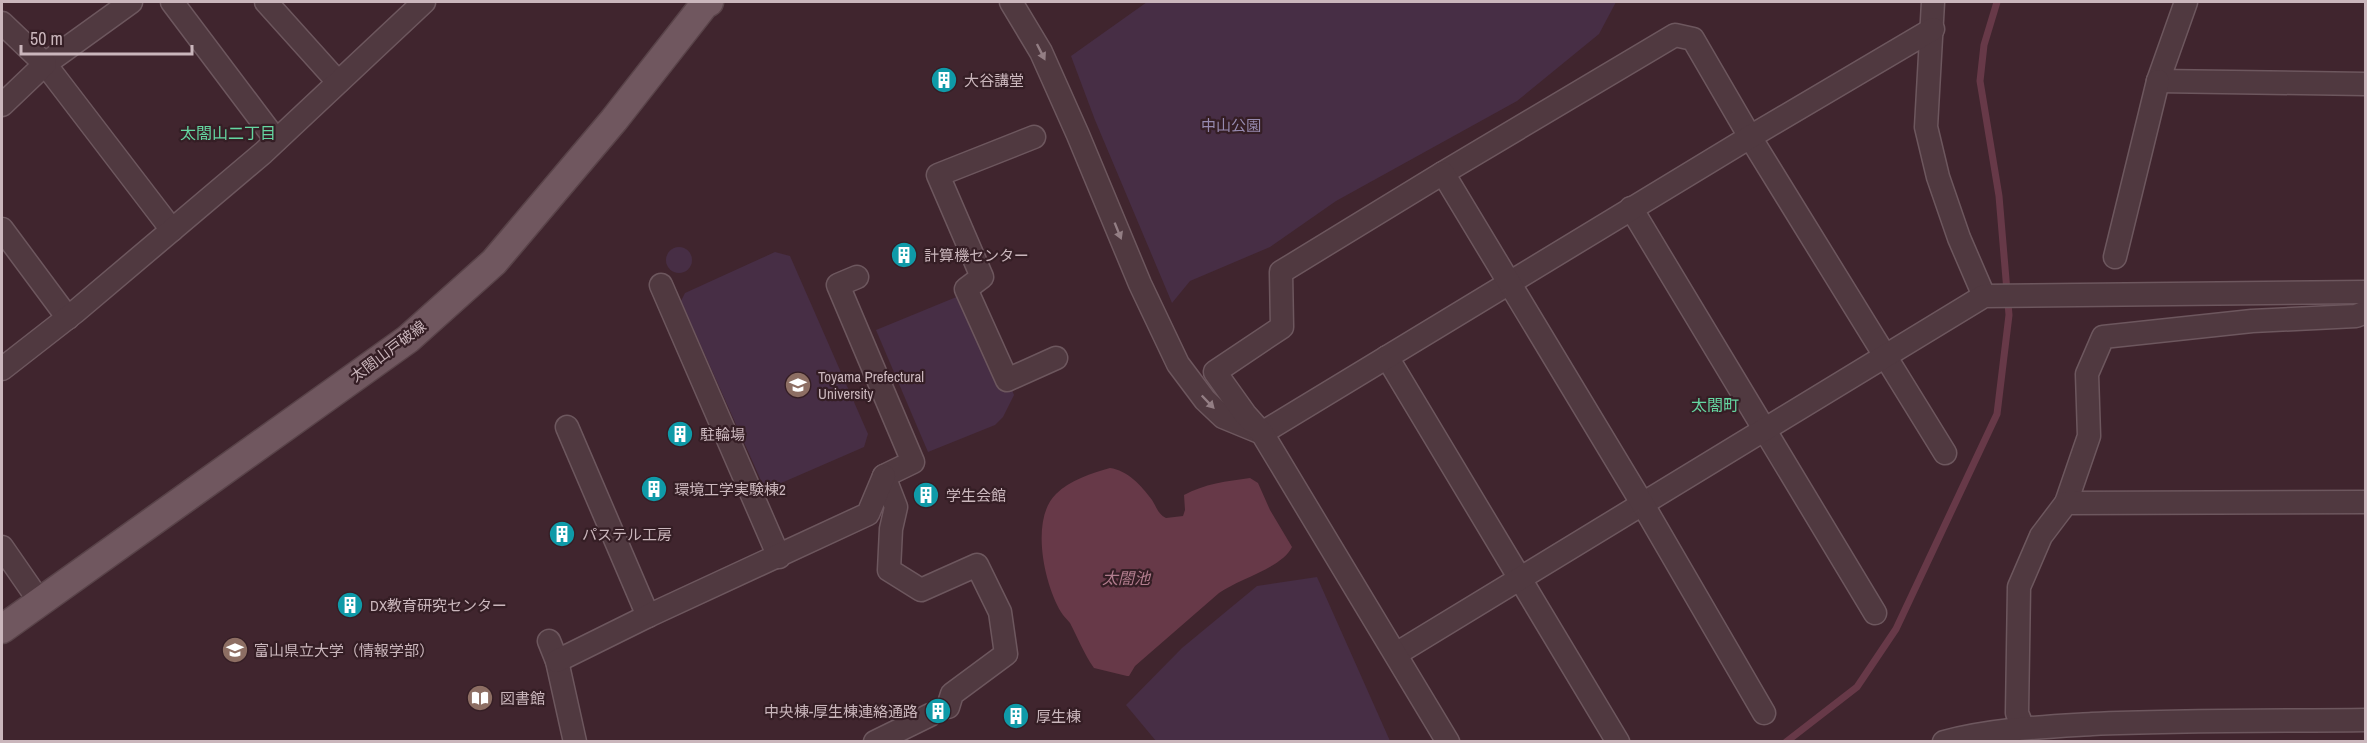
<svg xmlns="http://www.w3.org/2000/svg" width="2367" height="743" viewBox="0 0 2367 743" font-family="'Archivo Narrow','Noto Sans JP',sans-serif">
	<rect width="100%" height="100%" fill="#40252e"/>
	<g fill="#472e45">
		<polygon points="1147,2 1616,2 1599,34 1517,101 1336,201 1270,247 1190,281 1172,303 1095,120 1071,56"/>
		<circle cx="679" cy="260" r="13"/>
		<polygon points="775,252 790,256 868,434 864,447 772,487 763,485 681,301 685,293"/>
		<polygon points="971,291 1014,395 1003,417 995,425 928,452 876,330"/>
		<polygon points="1317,577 1390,741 1156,741 1126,705 1182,648 1257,586"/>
	</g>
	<path fill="#673948" d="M 1110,468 C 1127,470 1142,486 1152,500 C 1157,508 1158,514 1166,518 L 1183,516 L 1185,510 L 1184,495 C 1204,484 1227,481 1250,478 L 1258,483 L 1270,510 L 1292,547 C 1282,568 1238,579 1219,593 L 1135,666 L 1129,676 L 1127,676 L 1094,668 C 1084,654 1078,638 1070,623 C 1067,619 1063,616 1061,612 C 1044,584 1030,519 1056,494 C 1070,480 1092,473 1110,468 Z"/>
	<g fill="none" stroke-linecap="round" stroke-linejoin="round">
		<polyline stroke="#673948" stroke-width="7" points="1786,742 1857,687 1896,629 1997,414 2009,315 1999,196 1980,81 1984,45 1997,2"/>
		<g stroke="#6d575e" stroke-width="25">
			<g id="minor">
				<polyline points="131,2 45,64 172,230"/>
				<polyline points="172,2 276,140"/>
				<polyline points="266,2 338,82"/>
				<polyline points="1011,2 1041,52 1078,135 1140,284 1178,364 1205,400 1223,417 1257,431"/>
				<polyline points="1933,2 1926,127 1938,177 1959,238 1984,296"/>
				<polyline points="2186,2 2158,81 2366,84"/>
				<polyline points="2,23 45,64 2,105"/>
				<polyline points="1034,137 938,175 982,277 966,289 1007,380 1056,358"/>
				<polyline points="1443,173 1675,35 1693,39 1750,137 1945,453"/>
				<polyline points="1631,208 1875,613"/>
				<polyline points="2,229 68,318"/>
				<polyline points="2115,257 2158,81"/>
				<polyline points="857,277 838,285 913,462 884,476 896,507 891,529 889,570 921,590 977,565 1000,612 1006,654 952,694 948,707"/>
				<polyline points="661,285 779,557"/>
				<polyline points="1387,357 1618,742"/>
				<polyline points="2,369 75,312 263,153 424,2"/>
				<polyline points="567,427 648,616"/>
				<polyline points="1262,433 1750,137 1933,29"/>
				<polyline points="2066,503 2089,436 2087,374 2103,337 2252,321 2356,316 2366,312"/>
				<polyline points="2,547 40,602"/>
				<polyline points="549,641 557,661 575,742"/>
				<polyline points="1396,654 1984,296 2366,292"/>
				<polyline points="557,661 648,616 868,514 884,476"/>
				<polyline points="2023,728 2017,713 2019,587 2041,536 2066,503 2366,502"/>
				<polyline points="875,742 930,715"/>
				<polyline points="1448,742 1262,433 1245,414 1215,372 1282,327 1281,272 1443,173 1642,503 1764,713"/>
				<path d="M 1944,742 C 1992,729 2042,727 2092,724 C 2183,720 2275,721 2366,720"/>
			</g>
		</g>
		<g stroke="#594349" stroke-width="31">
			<polyline id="major" points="2,629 408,339 494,262 614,120 704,5 709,2"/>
		</g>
		<use href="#minor" stroke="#503940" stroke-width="22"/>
		<use href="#major" stroke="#70575f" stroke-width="28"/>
	</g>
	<defs><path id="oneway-solid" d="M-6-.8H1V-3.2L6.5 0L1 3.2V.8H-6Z" transform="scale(1.5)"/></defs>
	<g fill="#937e84">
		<use href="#oneway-solid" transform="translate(1041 52) rotate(63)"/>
		<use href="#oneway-solid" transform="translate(1118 231) rotate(68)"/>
		<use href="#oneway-solid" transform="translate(1208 402) rotate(46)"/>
	</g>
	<defs>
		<g id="building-disc" transform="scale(1.35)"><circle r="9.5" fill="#0f9aa8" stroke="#351e25"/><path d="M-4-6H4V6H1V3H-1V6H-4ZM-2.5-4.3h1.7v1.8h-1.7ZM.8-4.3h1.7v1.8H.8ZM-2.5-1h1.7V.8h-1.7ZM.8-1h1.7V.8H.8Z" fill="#fff"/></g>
		<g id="university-disc" transform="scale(1.35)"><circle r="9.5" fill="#8d6e63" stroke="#351e25"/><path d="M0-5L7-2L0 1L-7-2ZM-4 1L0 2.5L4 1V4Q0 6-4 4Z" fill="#fff"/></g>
		<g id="library-disc" transform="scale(1.35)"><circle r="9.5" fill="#8d6e63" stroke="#351e25"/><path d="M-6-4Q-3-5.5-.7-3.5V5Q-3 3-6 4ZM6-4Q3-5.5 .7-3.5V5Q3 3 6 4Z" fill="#fff"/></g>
	</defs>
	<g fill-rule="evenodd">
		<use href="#building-disc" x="944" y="80"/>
		<use href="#building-disc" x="904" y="255"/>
		<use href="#university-disc" x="798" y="385"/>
		<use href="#building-disc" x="680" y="434"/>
		<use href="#building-disc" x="654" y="489"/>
		<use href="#building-disc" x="926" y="495"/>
		<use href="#building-disc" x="562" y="534"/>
		<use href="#building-disc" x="350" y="605"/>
		<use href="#university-disc" x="235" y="650"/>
		<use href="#library-disc" x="480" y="698"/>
		<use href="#building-disc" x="938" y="711"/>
		<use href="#building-disc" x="1016" y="716"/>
	</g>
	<g text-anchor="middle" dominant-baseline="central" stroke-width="4.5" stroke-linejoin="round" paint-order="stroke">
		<g font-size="15" fill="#cab6bc" stroke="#351e25" text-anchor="start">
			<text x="964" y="80">大谷講堂</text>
			<text x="924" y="255">計算機センター</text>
			<text x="818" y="376">Toyama Prefectural<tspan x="818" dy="17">University</tspan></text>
			<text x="700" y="434">駐輪場</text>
			<text x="674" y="489">環境工学実験棟2</text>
			<text x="946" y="495">学生会館</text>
			<text x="582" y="534">パステル工房</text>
			<text x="370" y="605">DX教育研究センター</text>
			<text x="254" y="650">富山県立大学（情報学部）</text>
			<text x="500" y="698">図書館</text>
			<text x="918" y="711" text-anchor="end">中央棟-厚生棟連絡通路</text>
			<text x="1036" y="716">厚生棟</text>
		</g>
		<g font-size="15" fill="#968aaf" stroke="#351e25">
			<text x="1231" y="125">中山公園</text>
		</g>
		<g font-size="15" fill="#cab6bc" stroke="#351e25">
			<text transform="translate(388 351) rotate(-37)">太閤山戸破線</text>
		</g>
		<g font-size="16" fill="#65d6a1" stroke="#351e25">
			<text x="228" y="133">太閤山二丁目</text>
			<text x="1715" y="405">太閤町</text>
		</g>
		<g font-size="16" font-style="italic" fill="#b27d8e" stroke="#351e25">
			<text x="1126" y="578">太閤池</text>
		</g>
	</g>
	<rect width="2367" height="743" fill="none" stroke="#cab6bc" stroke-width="6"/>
	<path d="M21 45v9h171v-9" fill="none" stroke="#cab6bc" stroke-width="3"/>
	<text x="30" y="45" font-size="18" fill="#cab6bc" stroke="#351e25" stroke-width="4.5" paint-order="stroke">50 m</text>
</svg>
